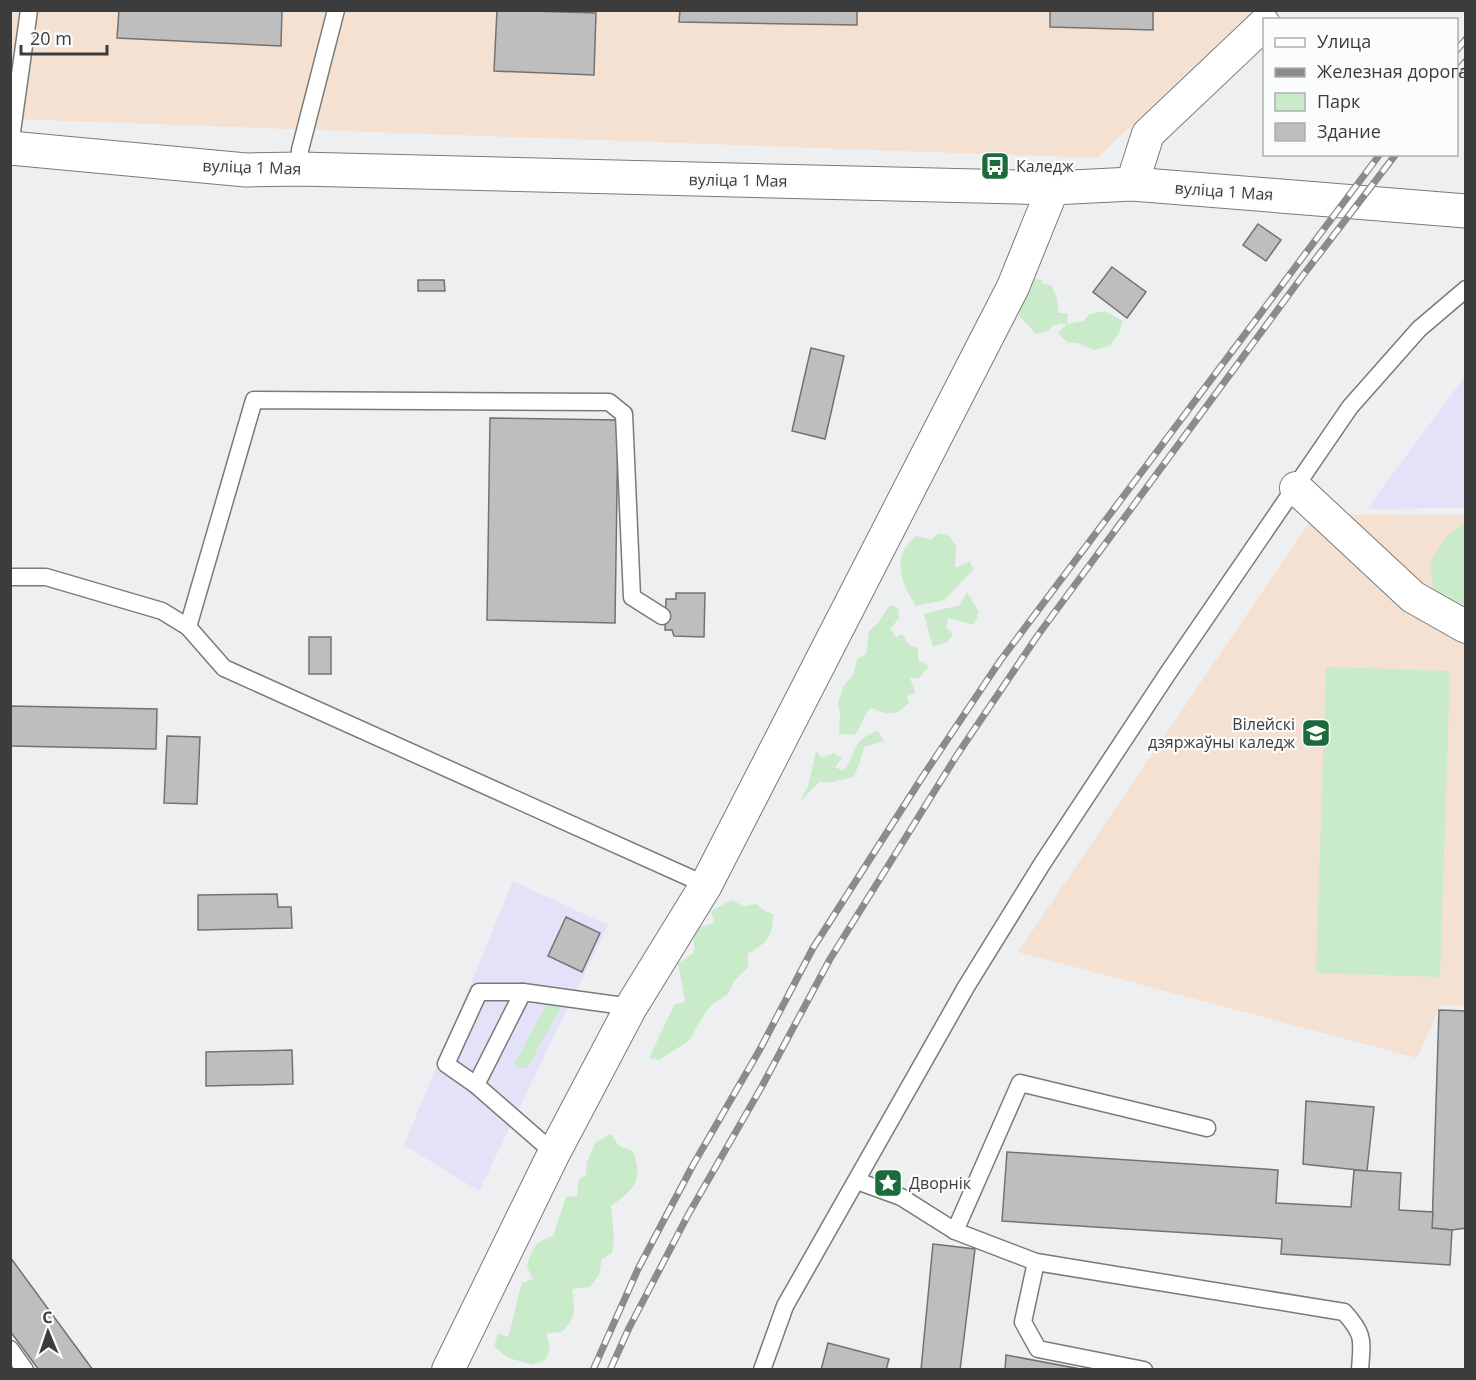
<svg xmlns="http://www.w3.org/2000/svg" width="1476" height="1380" viewBox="0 0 1476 1380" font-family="'Open Sans',sans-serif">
	<rect width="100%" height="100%" fill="#eeeff0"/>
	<g fill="#e4e2f8">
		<polygon points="1465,374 1465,508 1367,509 1463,379"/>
		<polygon points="513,881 608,925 479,1191 404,1145"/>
	</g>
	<g fill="#f5e1d1">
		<polygon points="11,11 1252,11 1097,158 11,119"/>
		<polygon points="1315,514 1465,515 1465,1005 1441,1005 1417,1058 1018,952"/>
	</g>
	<g fill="#c9ebc9">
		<polygon points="1035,279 1042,280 1042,284 1051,285 1056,295 1059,313 1068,313 1067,324 1083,321 1090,314 1105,311 1123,321 1119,333 1110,346 1094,350 1078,343 1067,342 1058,333 1066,325 1061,323 1052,326 1049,331 1036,334 1019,316 1026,285"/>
		<polygon points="1465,524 1465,615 1449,616 1433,588 1430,562 1448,535"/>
		<path d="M 938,533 L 949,536 L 956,545 L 955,568 L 970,561 L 973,570 L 944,600 L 916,606 C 901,583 890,554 917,536 L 931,540 Z"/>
		<polygon points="967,592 979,612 974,625 948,618 946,627 953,634 947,642 933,647 924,614 960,605"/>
		<path d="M 890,605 L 898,608 L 899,618 L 890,629 L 896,637 L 902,634 L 909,645 L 918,648 L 918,660 L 929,666 L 919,678 L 910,678 L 915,692 L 907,697 L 909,703 L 897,713 L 885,713 L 871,708 C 861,717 863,726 854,735 L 839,734 L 840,714 L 838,703 L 843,687 L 854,673 L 857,659 L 866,654 L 869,631 L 878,623 Z"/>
		<polygon points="1326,667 1450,671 1440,977 1316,973"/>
		<path d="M 877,731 L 884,741 L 864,747 L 859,765 L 853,777 L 833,782 L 819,782 L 800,802 L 808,786 L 816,751 L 822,758 L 834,753 L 842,758 L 835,767 L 843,771 C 858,751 851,741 877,731 Z"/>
		<path d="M 731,900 L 744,906 L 757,904 L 765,911 L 773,914 C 773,937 767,942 748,954 L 748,967 L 734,981 L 728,994 L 711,1005 L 700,1021 L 690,1040 L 659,1060 L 649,1058 L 674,1005 L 685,1002 L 678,963 L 694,953 L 694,939 L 697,928 L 714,923 L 711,911 Z"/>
		<polygon points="548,1001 559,1002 561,1007 527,1068 518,1068 515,1063"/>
		<path d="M 611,1134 L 619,1146 L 633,1151 C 644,1181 634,1189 611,1206 L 614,1239 L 612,1253 L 602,1259 L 599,1275 L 590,1287 L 572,1289 C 575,1311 577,1316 562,1332 L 547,1333 L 550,1350 L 546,1359 L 533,1365 L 509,1358 L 494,1347 L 498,1333 L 508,1337 C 514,1319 516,1301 522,1283 L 533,1279 L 527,1267 C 531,1250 535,1241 553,1236 L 566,1197 L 577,1196 L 579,1179 L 586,1175 L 587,1162 L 596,1142 Z"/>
	</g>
	<g fill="#bfbebe" stroke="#737273" stroke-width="1.5">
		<polygon points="119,10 282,10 281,46 117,38"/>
		<polygon points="497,10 596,13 594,75 494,71"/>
		<polygon points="680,10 857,10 857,25 679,22"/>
		<polygon points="1050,10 1153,10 1153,30 1050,27"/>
		<polygon points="1258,224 1281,240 1266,261 1243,245"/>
		<polygon points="1112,267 1146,292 1127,318 1093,292"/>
		<polygon points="418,280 444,280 445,291 418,291"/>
		<polygon points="811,348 844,356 825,439 792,431"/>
		<polygon points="490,418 618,420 615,623 487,620"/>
		<polygon points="676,593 705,593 704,637 674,636 672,630 665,630 666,599 676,599"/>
		<rect x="309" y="637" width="22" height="37"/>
		<polygon points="10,706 157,709 156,749 10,746"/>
		<polygon points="167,736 200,737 197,804 164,803"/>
		<polygon points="277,894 278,907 291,907 292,928 198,930 198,895"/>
		<polygon points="566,917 600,933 582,972 548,956"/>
		<polygon points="1439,1010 1466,1011 1466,1228 1452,1230 1432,1228"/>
		<polygon points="292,1050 293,1084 206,1086 206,1052"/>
		<polygon points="1306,1101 1374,1107 1367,1171 1303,1164"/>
		<polygon points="1007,1152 1278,1170 1276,1203 1351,1207 1354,1170 1401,1173 1399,1210 1433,1212 1432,1228 1452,1230 1450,1265 1281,1254 1282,1239 1002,1221"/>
		<polygon points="933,1244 975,1249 960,1370 921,1370"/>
		<polygon points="10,1257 93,1370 39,1370 10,1331"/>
		<polygon points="828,1343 889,1359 886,1370 821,1370"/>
		<polygon points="1006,1355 1086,1370 1005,1370"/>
	</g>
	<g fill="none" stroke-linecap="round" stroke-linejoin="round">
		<g stroke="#797a7a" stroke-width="19">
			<g id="service">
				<polyline points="10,146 29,10"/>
				<polyline points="300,169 300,150 336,10"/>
				<polyline points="10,577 46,577 162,611 188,627"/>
				<polyline points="662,616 632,597 624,414 609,402 254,400 188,627 224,668 706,885"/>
				<polyline points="476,1085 446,1064 479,992 523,992"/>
				<polyline points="554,1153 476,1085 523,992 631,1007"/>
				<path d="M 857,1181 L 901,1197 L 955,1231 L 1036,1262 L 1344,1312 C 1365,1335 1362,1340 1360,1370"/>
				<polyline points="955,1231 1020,1083 1207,1128"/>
				<polyline points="1036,1262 1023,1322 1038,1349 1144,1370"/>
				<polyline points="10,1349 25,1370"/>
				<polyline points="762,1370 785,1306 966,987 1042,864 1168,673 1350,407 1419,329 1466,289"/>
			</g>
		</g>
		<g stroke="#797a7a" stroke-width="34">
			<g id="minor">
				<polyline points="1132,184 1148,134 1264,24"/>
				<polyline points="1296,488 1413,597 1466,627"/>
				<polyline points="448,1370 554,1153 631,1007 706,885 1013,287 1053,188"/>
			</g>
		</g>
		<g stroke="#797a7a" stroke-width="35">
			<polyline id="secondary" points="10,148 246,170 300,169 1053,188 1132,184 1466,211"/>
		</g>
		<use href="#service" stroke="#fff" stroke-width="16"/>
		<use href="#minor" stroke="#fff" stroke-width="32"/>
		<use href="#secondary" stroke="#fff" stroke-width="33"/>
		<g stroke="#8b8b8c" stroke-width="7">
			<g id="rail">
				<polyline points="1456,51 1466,39"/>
				<polyline points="1456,73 1466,61"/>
				<polyline points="593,1370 638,1269 693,1165 759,1051 813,948 923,776 1000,661 1380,154"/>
				<polyline points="610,1370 629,1328 688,1215 761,1088 830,959 957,755 1038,635 1304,274 1396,154"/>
			</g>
		</g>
		<use href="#rail" stroke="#fbfcfd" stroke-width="4.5" stroke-dasharray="14" stroke-linecap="butt"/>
	</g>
	<defs>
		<g id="bus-square" transform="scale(1.5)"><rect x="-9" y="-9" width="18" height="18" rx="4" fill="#1b6b3b" stroke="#fbfcfd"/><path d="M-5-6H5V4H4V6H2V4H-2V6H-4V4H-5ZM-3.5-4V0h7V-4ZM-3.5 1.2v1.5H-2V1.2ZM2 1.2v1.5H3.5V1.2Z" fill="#fff"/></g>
		<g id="university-square" transform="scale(1.5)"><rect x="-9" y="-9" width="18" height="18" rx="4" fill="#1b6b3b" stroke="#fbfcfd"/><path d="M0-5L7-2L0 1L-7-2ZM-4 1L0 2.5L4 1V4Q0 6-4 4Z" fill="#fff"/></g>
		<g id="sight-square" transform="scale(1.5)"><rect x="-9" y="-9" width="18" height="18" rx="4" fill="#1b6b3b" stroke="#fbfcfd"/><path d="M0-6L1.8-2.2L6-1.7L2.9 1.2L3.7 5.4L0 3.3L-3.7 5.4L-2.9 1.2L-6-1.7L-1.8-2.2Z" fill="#fff"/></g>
	</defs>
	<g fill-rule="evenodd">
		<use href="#bus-square" x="995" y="166"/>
		<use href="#university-square" x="1316" y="733"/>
		<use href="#sight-square" x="888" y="1183"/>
	</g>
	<g text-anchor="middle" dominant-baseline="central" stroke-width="4.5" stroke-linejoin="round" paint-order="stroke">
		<g font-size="16" fill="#3c3c3d" stroke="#fbfcfd" text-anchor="start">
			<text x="1016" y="166">Каледж</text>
			<text x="1295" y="724" text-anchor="end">Вілейскі<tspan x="1295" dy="18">дзяржаўны каледж</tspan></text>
			<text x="909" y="1183">Дворнік</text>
		</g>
		<g font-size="16" fill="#3c3c3d" stroke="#fbfcfd">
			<text transform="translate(252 167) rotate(2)">вуліца 1 Мая</text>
			<text transform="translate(738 180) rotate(1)">вуліца 1 Мая</text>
			<text transform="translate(1224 191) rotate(4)">вуліца 1 Мая</text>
		</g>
	</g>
	<rect width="1476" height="1380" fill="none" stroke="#3c3c3d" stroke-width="24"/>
	<rect x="1263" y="18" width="195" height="138" fill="#fbfcfd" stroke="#afafb0" stroke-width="1.5"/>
	<rect x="1275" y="38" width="30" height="9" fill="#ffffff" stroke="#afafb0" stroke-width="1.5"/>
	<text x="1317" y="48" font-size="18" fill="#3c3c3d">Улица</text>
	<rect x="1275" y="68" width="30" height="9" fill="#8b8b8c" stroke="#afafb0" stroke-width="1.5"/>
	<text x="1317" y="78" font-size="18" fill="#3c3c3d">Железная дорога</text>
	<rect x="1275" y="93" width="30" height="18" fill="#c9ebc9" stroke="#afafb0" stroke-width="1.5"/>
	<text x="1317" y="108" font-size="18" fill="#3c3c3d">Парк</text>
	<rect x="1275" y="123" width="30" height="18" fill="#bfbebe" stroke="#afafb0" stroke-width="1.5"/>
	<text x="1317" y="138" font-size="18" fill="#3c3c3d">Здание</text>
	<g transform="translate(48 1332) rotate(358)" stroke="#fbfcfd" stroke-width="4.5" paint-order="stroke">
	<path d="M0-4.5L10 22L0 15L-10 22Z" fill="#3c3c3d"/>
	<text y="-9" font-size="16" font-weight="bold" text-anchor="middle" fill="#3c3c3d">С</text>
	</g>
	<path d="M21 45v9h86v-9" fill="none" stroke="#3c3c3d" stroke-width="3"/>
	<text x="30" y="45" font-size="18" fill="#3c3c3d" stroke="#fbfcfd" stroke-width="4.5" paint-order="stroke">20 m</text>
</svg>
